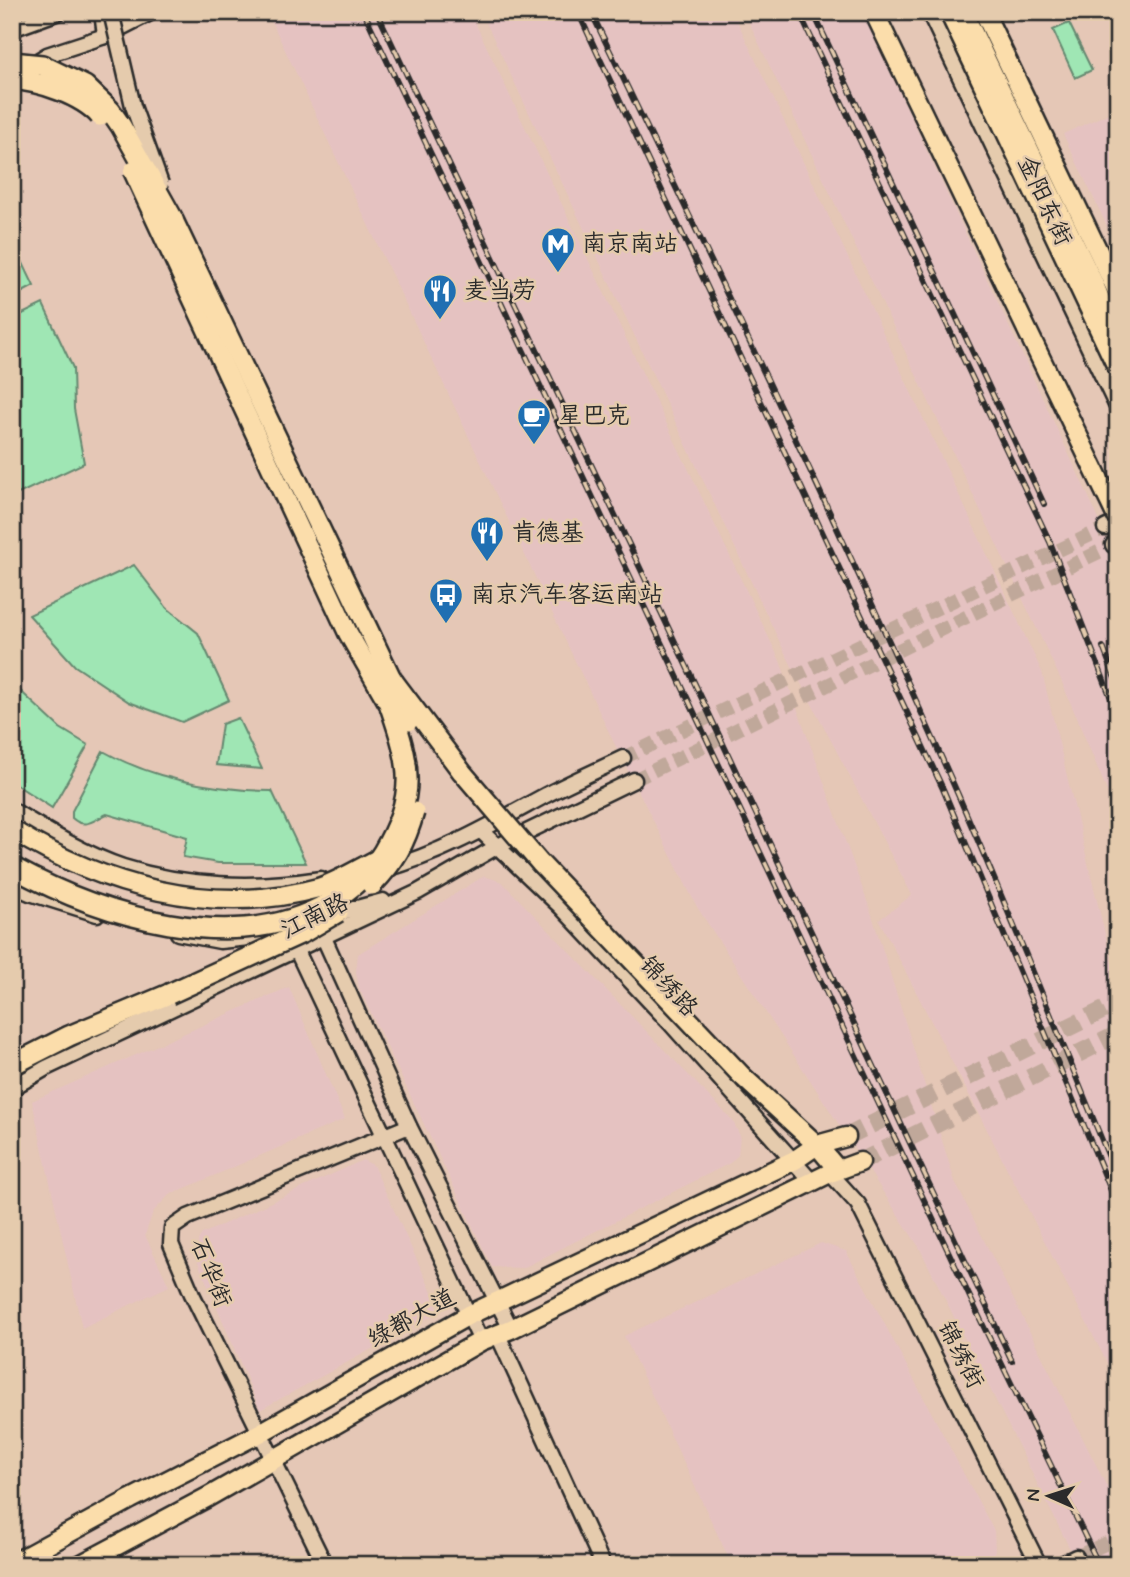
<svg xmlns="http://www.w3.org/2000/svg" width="1130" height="1577" viewBox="0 0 1130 1577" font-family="Mynerve,'LXGW WenKai TC',sans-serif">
	<rect width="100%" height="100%" fill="#e5c7b6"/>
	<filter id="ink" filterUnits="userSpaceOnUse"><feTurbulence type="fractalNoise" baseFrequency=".0143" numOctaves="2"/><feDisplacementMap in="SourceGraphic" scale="14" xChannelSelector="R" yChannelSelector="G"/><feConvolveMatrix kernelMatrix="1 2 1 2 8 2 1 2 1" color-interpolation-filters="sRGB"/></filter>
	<g filter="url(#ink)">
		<g fill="#e5c2c1">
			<polygon points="267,12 470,12 780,661 871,912 955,1182 1118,1509 1118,1565 1078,1565 919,1247 697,907 616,747"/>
			<polygon points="481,12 733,12 1042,672 1118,988 1118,1384 879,920 912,895 784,651"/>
			<polygon points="744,12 862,12 1094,508 1118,566 1118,817 1061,680"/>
			<polygon points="1118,109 1118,249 1063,134"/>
			<polygon points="484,876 502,882 733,1121 740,1136 738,1155 730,1163 523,1268 492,1267 359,988 356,972 358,954"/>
			<polygon points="289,987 345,1119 169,1195 153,1212 145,1235 169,1286 82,1328 32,1101"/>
			<polygon points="363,1160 373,1165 435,1299 437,1309 434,1315 260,1410 198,1262 198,1240 202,1234"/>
			<polygon points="821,1243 846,1251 994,1531 995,1550 992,1561 984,1565 732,1565 624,1336"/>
		</g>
		<g fill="#9fe6b4" stroke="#658870" stroke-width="2">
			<polygon points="1069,23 1092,70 1075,78 1053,30"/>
			<polygon points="12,240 34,286 17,295 12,292"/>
			<polygon points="43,304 73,368 74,409 84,463 12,497 12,319"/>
			<polygon points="134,565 167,608 198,633 229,700 182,722 129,702 75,666 29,615"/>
			<polygon points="12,683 60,728 88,745 52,808 12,782"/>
			<polygon points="238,718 262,769 216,765 222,724"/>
			<path d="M 103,751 C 155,780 214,790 272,791 L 306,863 L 218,863 L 183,857 L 187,837 L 107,814 C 94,820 85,830 72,818 L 72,811 Z"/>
		</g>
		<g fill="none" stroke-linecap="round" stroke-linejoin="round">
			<g stroke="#c0a89a" stroke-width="14" stroke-dasharray="14 7" stroke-linecap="butt">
				<polyline points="623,758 1105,528"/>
				<polyline points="634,780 1113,545"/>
				<polyline points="1076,1557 1118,1538"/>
			</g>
			<g stroke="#c0a89a" stroke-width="18" stroke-dasharray="18 9" stroke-linecap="butt">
				<polyline points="846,1137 1118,1003"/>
				<polyline points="860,1162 1118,1034"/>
			</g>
			<g stroke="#2b2b2b" stroke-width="19">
				<g id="minor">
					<polyline points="102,12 105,36"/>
					<polyline points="929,12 1118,409"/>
					<polyline points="12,29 59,12"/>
					<polyline points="29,66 47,55 105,36 152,12"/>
					<polyline points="1105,528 1118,522"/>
					<polyline points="1113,545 1118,543"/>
					<path d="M 12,810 C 47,831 84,854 123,867 C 185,887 256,889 321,879"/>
					<polyline points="481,831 561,907 670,1023 813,1183"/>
					<path d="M 386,869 C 443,853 494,823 546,795 C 571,782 598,770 623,758"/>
					<polyline points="12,885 30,893 97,914"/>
					<polyline points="331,915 383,901"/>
					<polyline points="178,933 220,941 268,936 302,924"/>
					<polyline points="324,938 409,1126 511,1329"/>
					<polyline points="297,951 481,1341"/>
					<polyline points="12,1088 46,1068 418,892 498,846 634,780"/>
					<polyline points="830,1173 858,1204 1039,1565"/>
					<polyline points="498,1335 603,1565"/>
					<polyline points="325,1565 192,1294 171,1244 172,1228 188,1217 409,1126"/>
					<polyline points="1060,1565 1076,1557"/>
				</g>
			</g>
			<g stroke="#2b2b2b" stroke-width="23">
				<g id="major">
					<polyline points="742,1076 817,1145 838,1170"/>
					<polyline points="12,1564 131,1499 260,1433 469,1315 795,1160 817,1145 846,1137"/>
					<polyline points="80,1565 208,1497 481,1341 511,1329 830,1173 860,1162"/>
				</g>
			</g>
			<g stroke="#2b2b2b" stroke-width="24">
				<polyline id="highway" points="12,1065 69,1036 169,994"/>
			</g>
			<use href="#minor" stroke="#e5cbad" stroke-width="14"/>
			<use href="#major" stroke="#fbddab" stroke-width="18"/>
			<use href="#highway" stroke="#fbddab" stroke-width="19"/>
			<g stroke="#2b2b2b" stroke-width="6">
				<g id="rail">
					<polyline points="364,12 983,1325 1099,1565"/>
					<polyline points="377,12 704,703 1012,1361"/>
					<polyline points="578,12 943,789 1118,1207"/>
					<path d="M 591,12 C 715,267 837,522 952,781 C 1010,912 1063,1046 1118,1179"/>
					<polyline points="799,12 1050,542 1118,716"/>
					<polyline points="813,12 1044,504"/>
					<polyline points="1103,647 1118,686"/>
				</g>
			</g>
			<use href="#rail" stroke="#e5cbad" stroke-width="3.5" stroke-dasharray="10" stroke-linecap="butt"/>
			<g stroke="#2b2b2b" stroke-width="19" stroke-linecap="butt">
				<polyline id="minor-bridge" points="111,12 133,106 161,184"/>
			</g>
			<g stroke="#2b2b2b" stroke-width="23" stroke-linecap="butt">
				<g id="major-bridge">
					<polyline points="874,12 1118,519"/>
					<polyline points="949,12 1118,369"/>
					<polyline points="963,12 1093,282 1118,342"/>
					<polyline points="984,12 1118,293"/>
					<polyline points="133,171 348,633 390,706"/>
					<polyline points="173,219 392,679 462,772 540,863 742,1076"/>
					<path d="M 12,830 C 103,886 212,917 318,888 C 338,882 358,869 376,860"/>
				</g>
			</g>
			<g stroke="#2b2b2b" stroke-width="24" stroke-linecap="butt">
				<g id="highway-bridge">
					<polyline points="12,62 42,65 85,86 110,110 121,126 173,219"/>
					<path d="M 12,80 C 39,80 83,96 100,116"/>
					<polyline points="392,679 408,721"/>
					<path d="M 12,867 C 101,916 236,958 330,902 C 352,889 370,873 383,852 C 417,795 411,766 390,706"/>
					<path d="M 372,885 C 395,861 405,844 414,812"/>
					<polyline points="169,994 304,932 338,912"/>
				</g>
			</g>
			<use href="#minor-bridge" stroke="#e5cbad" stroke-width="14"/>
			<use href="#major-bridge" stroke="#fbddab" stroke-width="18"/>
			<use href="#highway-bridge" stroke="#fbddab" stroke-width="19"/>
		</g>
	</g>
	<defs>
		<g id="metro-pin" transform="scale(1.75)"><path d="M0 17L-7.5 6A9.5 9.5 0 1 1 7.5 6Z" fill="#1f6fb2" stroke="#e5cbad"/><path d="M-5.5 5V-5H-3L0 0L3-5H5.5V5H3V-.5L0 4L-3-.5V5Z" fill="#fff"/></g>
		<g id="restaurant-pin" transform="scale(1.75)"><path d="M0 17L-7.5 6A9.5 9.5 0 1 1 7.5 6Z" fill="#1f6fb2" stroke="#e5cbad"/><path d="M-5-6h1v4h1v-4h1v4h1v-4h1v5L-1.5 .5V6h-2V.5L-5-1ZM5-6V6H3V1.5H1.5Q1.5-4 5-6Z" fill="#fff"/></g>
		<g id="cafe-pin" transform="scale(1.75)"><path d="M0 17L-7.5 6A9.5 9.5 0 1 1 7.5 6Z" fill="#1f6fb2" stroke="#e5cbad"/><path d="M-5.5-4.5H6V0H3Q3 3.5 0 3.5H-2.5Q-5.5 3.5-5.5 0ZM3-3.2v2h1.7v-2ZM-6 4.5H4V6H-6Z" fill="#fff"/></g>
		<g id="bus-pin" transform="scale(1.75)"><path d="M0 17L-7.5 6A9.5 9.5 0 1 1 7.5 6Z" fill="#1f6fb2" stroke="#e5cbad"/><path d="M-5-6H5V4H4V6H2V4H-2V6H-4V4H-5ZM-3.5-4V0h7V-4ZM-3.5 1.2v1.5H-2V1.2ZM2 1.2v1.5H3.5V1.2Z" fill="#fff"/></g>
	</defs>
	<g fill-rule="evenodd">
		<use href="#metro-pin" x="558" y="244"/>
		<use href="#restaurant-pin" x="440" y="291"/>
		<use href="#cafe-pin" x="534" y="416"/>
		<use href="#restaurant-pin" x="487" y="533"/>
		<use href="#bus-pin" x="446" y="595"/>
	</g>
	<g text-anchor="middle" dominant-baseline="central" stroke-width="5" stroke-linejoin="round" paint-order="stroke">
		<g font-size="24" fill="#2b2b2b" stroke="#e5cbad">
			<text transform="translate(1044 201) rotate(65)">金阳东街</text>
			<text transform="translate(315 917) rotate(-26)">江南路</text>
			<text transform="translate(668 987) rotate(47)">锦绣路</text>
			<text transform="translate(210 1273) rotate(68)">石华街</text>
			<text transform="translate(412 1319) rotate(-29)">绿都大道</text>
			<text transform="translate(960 1355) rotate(63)">锦绣街</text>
		</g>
		<g font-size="24" fill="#2b2b2b" stroke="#e5cbad" text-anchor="start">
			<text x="582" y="244">南京南站</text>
			<text x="464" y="291">麦当劳</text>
			<text x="558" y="416">星巴克</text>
			<text x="512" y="533">肯德基</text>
			<text x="471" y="595">南京汽车客运南站</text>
		</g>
	</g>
	<rect width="1130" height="1577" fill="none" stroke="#e5cbad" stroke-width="42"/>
	<rect x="21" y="21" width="1088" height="1535" fill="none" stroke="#2b2b2b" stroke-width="2.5" filter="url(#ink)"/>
	<g transform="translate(1049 1496) rotate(273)" stroke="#e5cbad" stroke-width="5" paint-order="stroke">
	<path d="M0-5L12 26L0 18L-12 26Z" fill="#2b2b2b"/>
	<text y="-10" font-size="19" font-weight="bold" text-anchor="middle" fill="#2b2b2b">N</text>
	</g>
</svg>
